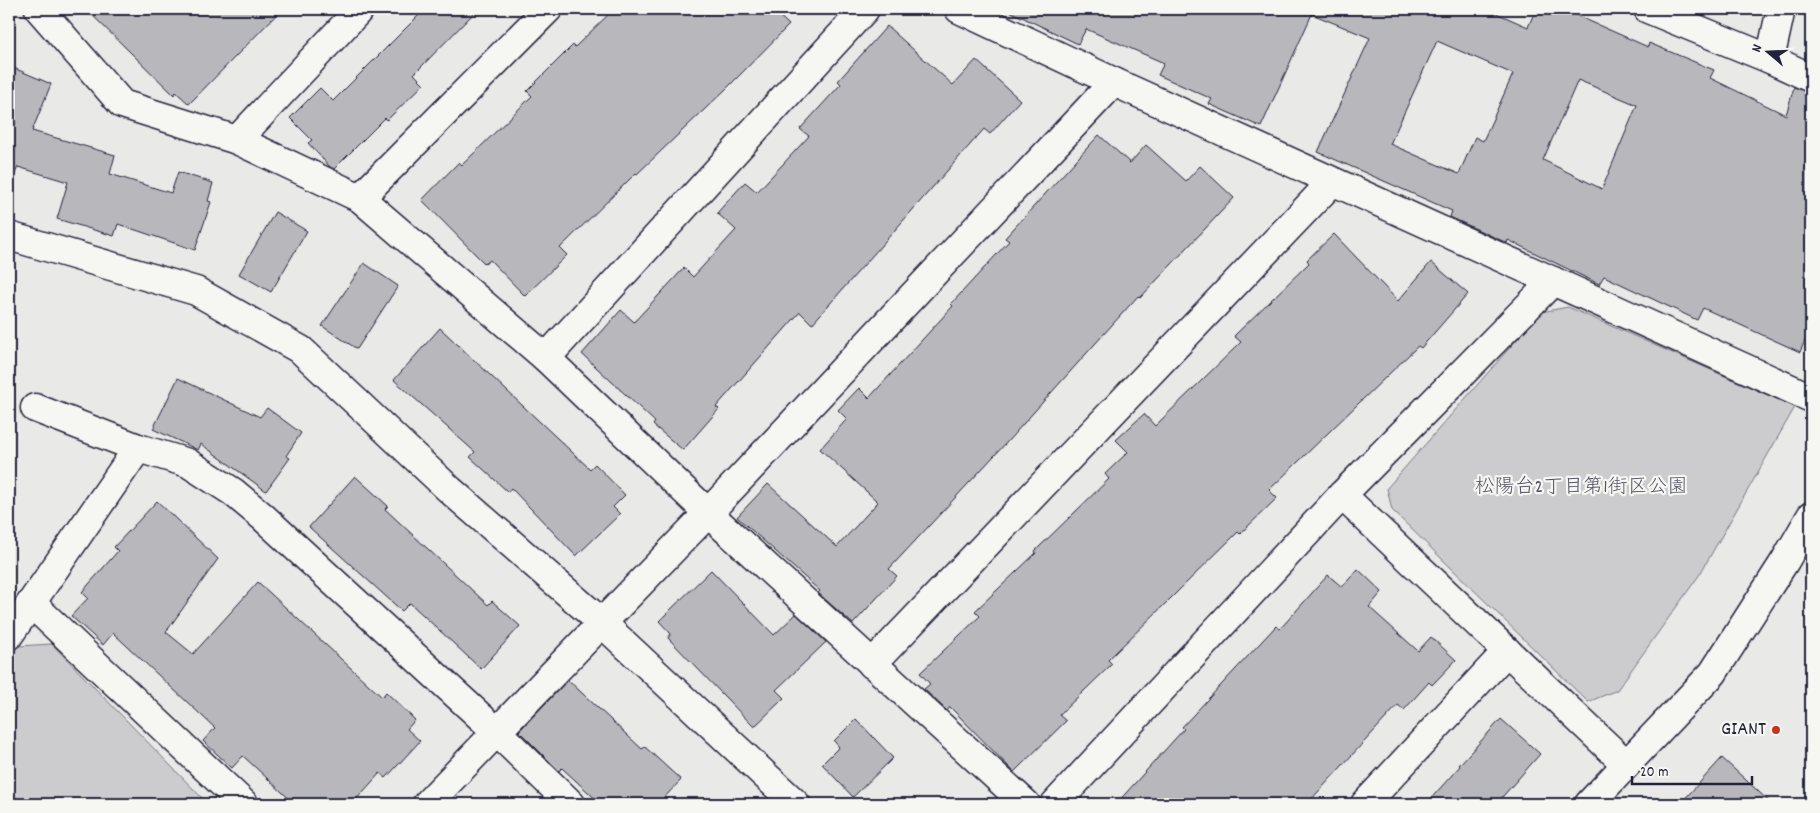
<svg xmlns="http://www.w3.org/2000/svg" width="1820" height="813" viewBox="0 0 1820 813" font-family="Dekko,'Klee One',sans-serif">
	<rect width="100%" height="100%" fill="#e9e9e7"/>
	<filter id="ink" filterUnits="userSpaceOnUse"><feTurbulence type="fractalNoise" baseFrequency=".02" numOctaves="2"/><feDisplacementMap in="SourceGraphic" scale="10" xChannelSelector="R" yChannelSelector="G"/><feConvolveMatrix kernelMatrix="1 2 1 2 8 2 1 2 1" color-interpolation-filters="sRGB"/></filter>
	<g filter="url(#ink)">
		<g fill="#ccccce" stroke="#777784">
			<polygon points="1568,307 1795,407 1700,574 1617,690 1588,702 1392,510 1387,488 1541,312"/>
			<polygon points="52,644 208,804 9,804 9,661 18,646"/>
		</g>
		<g fill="#b8b8bc" stroke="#22223b" fill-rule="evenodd">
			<polygon points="86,9 282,9 189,104 176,92 174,95"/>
			<polygon points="425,9 478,9 414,74 424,84 387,120 385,118 334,169 330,167 308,143 312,140 290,118 320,88 333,101"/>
			<polygon points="614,9 772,9 789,25 727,88 637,174 636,173 560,248 567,255 525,296 490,260 485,264 422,200 459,162 462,165 532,96 527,91 573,45 575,47"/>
			<path d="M 1005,9 L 1487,9 L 1528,27 L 1536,9 L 1562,9 L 1648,47 L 1649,43 L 1714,70 L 1710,78 L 1786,115 L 1794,87 L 1811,93 L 1811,327 L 1800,352 L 1703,308 L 1697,320 L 1604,276 L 1599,284 L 1508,240 L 1507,243 L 1450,217 L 1452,211 L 1318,152 L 1370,38 L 1312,14 L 1261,127 L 1209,104 L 1212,99 L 1158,75 L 1164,63 L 1086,29 L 1078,44 ZM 1437,41 L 1513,74 L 1483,141 L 1475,137 L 1459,174 L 1390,144 ZM 1578,80 L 1637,105 L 1602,189 L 1543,160 Z"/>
			<polygon points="887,26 953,85 976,60 1020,100 990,134 984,129 812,324 800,312 716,407 719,409 683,450 653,425 655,422 582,354 621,310 634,322 684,268 693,277 736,230 717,213 745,182 757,192 809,136 800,129 841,84 838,81"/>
			<polygon points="9,66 51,84 32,131 115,155 110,174 171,193 178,172 213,183 208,201 211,202 195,250 118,224 114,236 57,219 68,182 18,167 10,185 9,185"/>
			<polygon points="1099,135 1130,163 1146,145 1186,181 1200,166 1234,198 1140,298 1138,296 1007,442 889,569 897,576 853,624 818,593 820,591 737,517 768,484 837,547 878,502 820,449 847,419 838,410 859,388 869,398 953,306 951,304 1009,241 1005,238"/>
			<polygon points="275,212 307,231 271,292 239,274"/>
			<polygon points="1334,234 1398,301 1431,262 1468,294 1421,348 1418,346 1269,490 1277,498 1240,534 1238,532 1108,660 1112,664 1059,715 1066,721 1014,772 950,707 947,711 924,689 930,684 920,673 980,616 975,611 1036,553 1035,551 1109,479 1105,474 1128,452 1116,440 1144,414 1155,426 1241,342 1234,336 1309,263 1307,260"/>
			<polygon points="364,263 398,286 357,349 322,326"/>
			<polygon points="440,328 590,469 595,464 625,495 613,507 620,514 576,556 511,488 508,492 470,457 475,452 394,380"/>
			<polygon points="178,378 260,417 267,408 301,433 286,456 290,458 266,491 201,444 198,450 153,429"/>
			<polygon points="355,476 388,506 385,509 488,605 492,601 520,626 481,669 410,603 402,611 309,527"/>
			<polygon points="157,501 218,559 166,632 193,654 258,582 382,697 386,692 415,720 407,729 420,741 386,778 380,773 352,804 295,804 243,756 232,768 203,741 215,728 113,633 103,645 71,616 88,598 82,592 118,551 114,547"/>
			<polygon points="1358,569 1382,592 1369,607 1418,651 1431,637 1456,660 1432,685 1429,682 1404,710 1398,705 1307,804 1116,804 1184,729 1182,727 1276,626 1280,629 1328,575 1342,587"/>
			<polygon points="711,570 774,635 796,614 826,642 776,690 784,698 754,727 668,638 671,634 659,621"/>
			<polygon points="568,680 642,749 645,747 681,780 658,804 601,804 562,768 559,771 519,731"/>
			<polygon points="856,719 893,758 853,797 822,764 839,747 834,741"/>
			<polygon points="1501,719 1540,754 1496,804 1426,804 1460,766 1459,765"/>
			<polygon points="1722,758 1772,804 1680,804"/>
		</g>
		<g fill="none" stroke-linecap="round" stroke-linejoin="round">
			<g stroke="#22223b" stroke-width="31">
				<g id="minor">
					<polyline points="39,9 122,104 237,140 360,198 546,358 708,513 1026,804"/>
					<polyline points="959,9 1114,82 1811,398"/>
					<polyline points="1648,9 1770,59 1811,78"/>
					<polyline points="1770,59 1781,9"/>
					<polyline points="237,140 360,9"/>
					<polyline points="360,198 548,9"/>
					<polyline points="9,236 196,291 301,350 450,490 601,622 796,804"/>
					<polyline points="546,358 865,9"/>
					<polyline points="35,408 138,448 188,463 233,492 263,517 497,732 571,804"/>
					<polyline points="1342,495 1626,764"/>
					<polyline points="31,603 244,804"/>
					<polyline points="9,635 138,448"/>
					<polyline points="872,664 1332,182"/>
					<polyline points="427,804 708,513 1114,82"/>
					<polyline points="1055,804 1342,495 1553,281"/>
					<polyline points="1365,804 1507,651"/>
				</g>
			</g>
			<g stroke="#22223b" stroke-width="31">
				<polyline id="tertiary" points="1589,804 1713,673 1785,561 1811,516"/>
			</g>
			<use href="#minor" stroke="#f6f6f2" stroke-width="28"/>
			<use href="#tertiary" stroke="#f6f6f2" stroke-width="28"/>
		</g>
	</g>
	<circle fill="#c8321e" stroke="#f6f6f2" stroke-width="2" cx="1776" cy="730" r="5"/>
	<g text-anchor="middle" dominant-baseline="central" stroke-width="4.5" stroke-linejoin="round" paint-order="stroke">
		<g font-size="20" fill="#555567" stroke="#f6f6f2">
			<text x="1581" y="488">松陽台2丁目第1街区公園</text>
		</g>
		<g font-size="20" fill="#22223b" stroke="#f6f6f2" text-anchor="end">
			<text x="1766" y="730">GIANT</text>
		</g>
	</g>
	<rect width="1820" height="813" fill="none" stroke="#f6f6f2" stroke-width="30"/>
	<rect x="15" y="15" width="1790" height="783" fill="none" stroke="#22223b" stroke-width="2" filter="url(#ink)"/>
	<g transform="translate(1768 52) rotate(289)" stroke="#f6f6f2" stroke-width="4" paint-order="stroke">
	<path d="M0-4L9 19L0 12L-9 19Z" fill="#22223b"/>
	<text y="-8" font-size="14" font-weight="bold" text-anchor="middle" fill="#22223b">N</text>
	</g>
	<path d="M1632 776v8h120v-8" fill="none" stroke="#22223b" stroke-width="2.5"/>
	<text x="1640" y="776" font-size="15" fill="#22223b" stroke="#f6f6f2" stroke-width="4" paint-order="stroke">20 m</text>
</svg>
